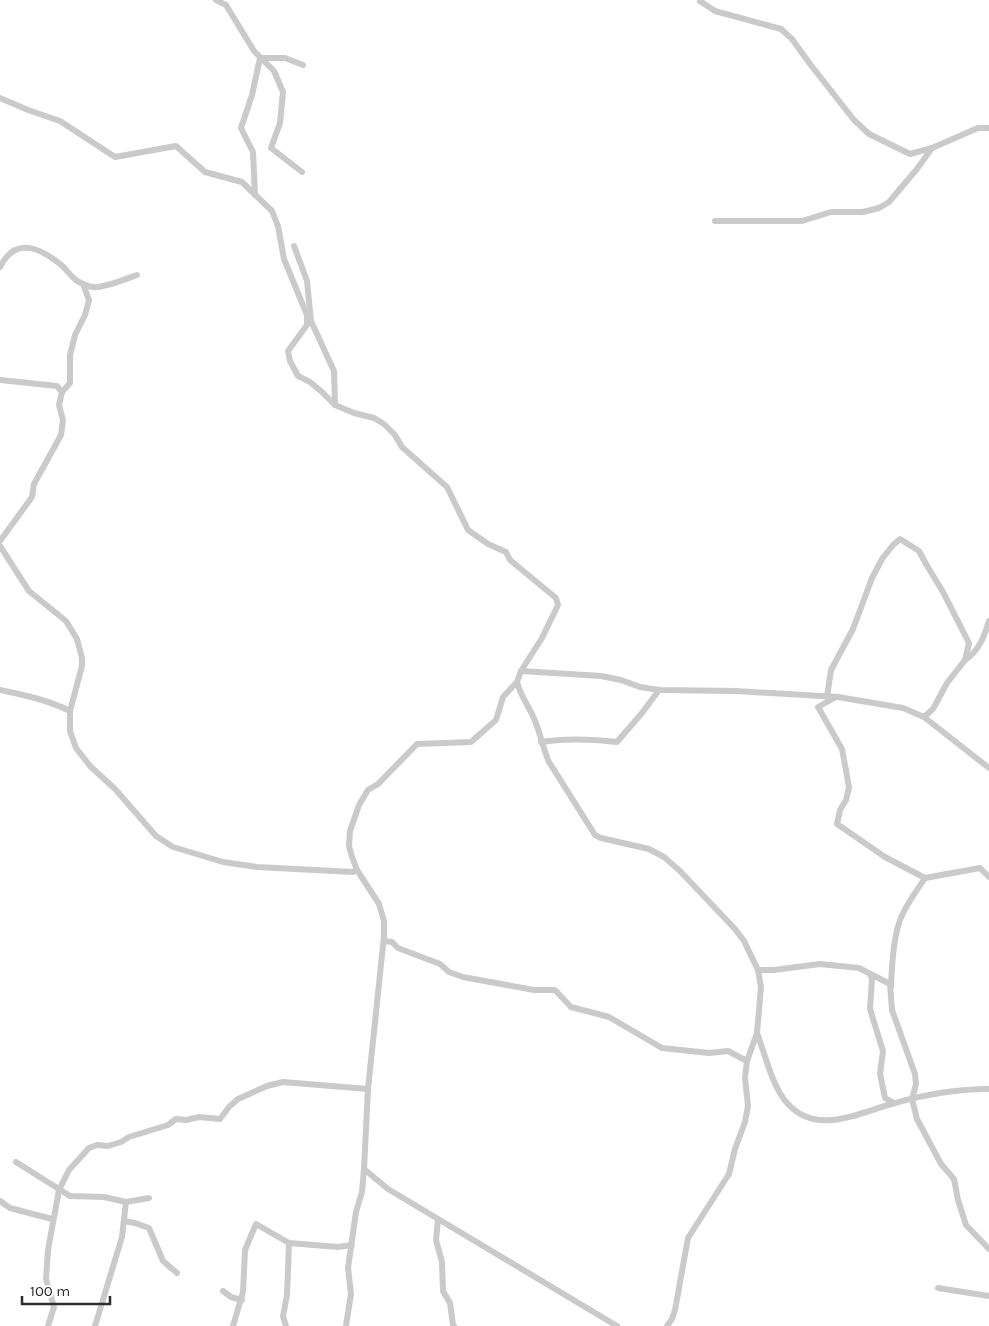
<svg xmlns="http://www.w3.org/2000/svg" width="989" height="1326" viewBox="0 0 989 1326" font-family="Karla,sans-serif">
	<rect width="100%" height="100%" fill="#fff"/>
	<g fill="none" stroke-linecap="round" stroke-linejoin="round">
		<g stroke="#cacaca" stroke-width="6">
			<polyline points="216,0 226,5 254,51 274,71 283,92 280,123 271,148 302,172"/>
			<polyline points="700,1 715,11 781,29 792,39 810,64 854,120 869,134 910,154 932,148"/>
			<polyline points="0,98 28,110 60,121 115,157 176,146 205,172 242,182 272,211 278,226 284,259 307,315 307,325 288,351 290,361 298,376 310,382 322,392 335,405 354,413 374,418 384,424 395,435 402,447 447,487 468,530 488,544 506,552 510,560 556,598 558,605 542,638 521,671 517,682 503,697 496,720 471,742 417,744 378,784 368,790 359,805 350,831 349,846 352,857 357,870 379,904 384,921 384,936 368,1089 364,1169 388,1189 617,1326"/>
			<polyline points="255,195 253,152 241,128 252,95 260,58 285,58 303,65"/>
			<polyline points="715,221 802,221 831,212 863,212 879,208 889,202 917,169 932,148 978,128 989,128"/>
			<polyline points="294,246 307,281 311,321 334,371 335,405"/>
			<path d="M 0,267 C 15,237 39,247 60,264 C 67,269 71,278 79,282 C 83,284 89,287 93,287 C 102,289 128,278 137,275"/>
			<polyline points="0,380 57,386 62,392 59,405 63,420 61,435 34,484 32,497 0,541"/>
			<polyline points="62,392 70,383 70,355 75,335 85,315 89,300 83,284"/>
			<polyline points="0,546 29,591 66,621 77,639 82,658 82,666 70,711 70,731 76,748 90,766 115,789 156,836 173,847 223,862 257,867 353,872 357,870"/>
			<path d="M 965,660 C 979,651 984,637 989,621"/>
			<polyline points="521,671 601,676 621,680 640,687 659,690 736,691 838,697 903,708 924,717 989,768"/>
			<path d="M 517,682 C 521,698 530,707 535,721 C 541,735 543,749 549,762 L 595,835 L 601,838 L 649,849 L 664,857 L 680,871 L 735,929 L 744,941 L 758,970 L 761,987 L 757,1033 L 747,1061 L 745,1078 L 748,1106 L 745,1122 L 735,1149 L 729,1174 L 688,1238 L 675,1310 L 672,1319 L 667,1326"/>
			<path d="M 0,690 C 24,695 48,700 70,711"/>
			<polyline points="827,697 831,670 853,629 872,578 882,559 893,545 900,539 919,551 926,564 943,592 969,643 965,660 947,683 933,709 924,717"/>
			<polyline points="836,697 818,707 842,749 849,787 846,800 840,810 837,824 885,857 925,878 980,868 989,877"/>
			<path d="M 541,742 C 567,738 591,739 617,742 L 642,713 L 659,690"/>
			<polyline points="384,941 392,942 398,948 440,964 449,972 463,977 534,990 555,990 571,1007 609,1017 662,1048 709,1053 728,1051 747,1061"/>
			<polyline points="758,970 774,970 820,964 859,968 890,984 892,1010 915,1074 916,1084 912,1099 917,1119 941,1164 954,1179 958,1200 966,1225 989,1249"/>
			<polyline points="870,974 872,979 870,1009 883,1051 880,1074 885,1098 894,1103"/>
			<path d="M 891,986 C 892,965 893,943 899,923 C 904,907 916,892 925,878"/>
			<path d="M 757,1033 C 765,1054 772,1086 787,1103 C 817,1137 860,1112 895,1103 C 927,1094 955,1089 989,1089"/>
			<polyline points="16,1162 70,1196 104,1197 126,1202 149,1198"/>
			<polyline points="0,1201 10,1208 52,1219"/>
			<polyline points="438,1220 436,1240 442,1262 443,1291 450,1303 453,1325 454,1326"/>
			<polyline points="124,1221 135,1223 149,1228 163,1261 177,1273"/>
			<polyline points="938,1288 989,1296"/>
			<polyline points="223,1291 231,1297 242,1300"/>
			<polyline points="48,1326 54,1307 46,1279 48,1250 59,1190 69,1170 89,1148 97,1145 108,1146 121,1142 129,1137 168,1125 176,1119 186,1120 199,1117 220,1119 229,1107 238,1099 267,1086 283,1082 368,1089"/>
			<polyline points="95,1326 122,1237 126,1202"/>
			<polyline points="233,1326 243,1292 245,1250 256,1224 289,1243 338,1247 352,1245"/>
			<polyline points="286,1326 283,1316 287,1295 289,1243"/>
			<polyline points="346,1326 351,1294 348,1268 356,1212 362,1192 364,1169"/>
		</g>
	</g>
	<path d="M22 1296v8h88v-8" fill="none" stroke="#2d2d2d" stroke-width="2.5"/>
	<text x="30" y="1296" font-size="15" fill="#2d2d2d" stroke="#ffffff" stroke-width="4" paint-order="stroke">100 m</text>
</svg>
